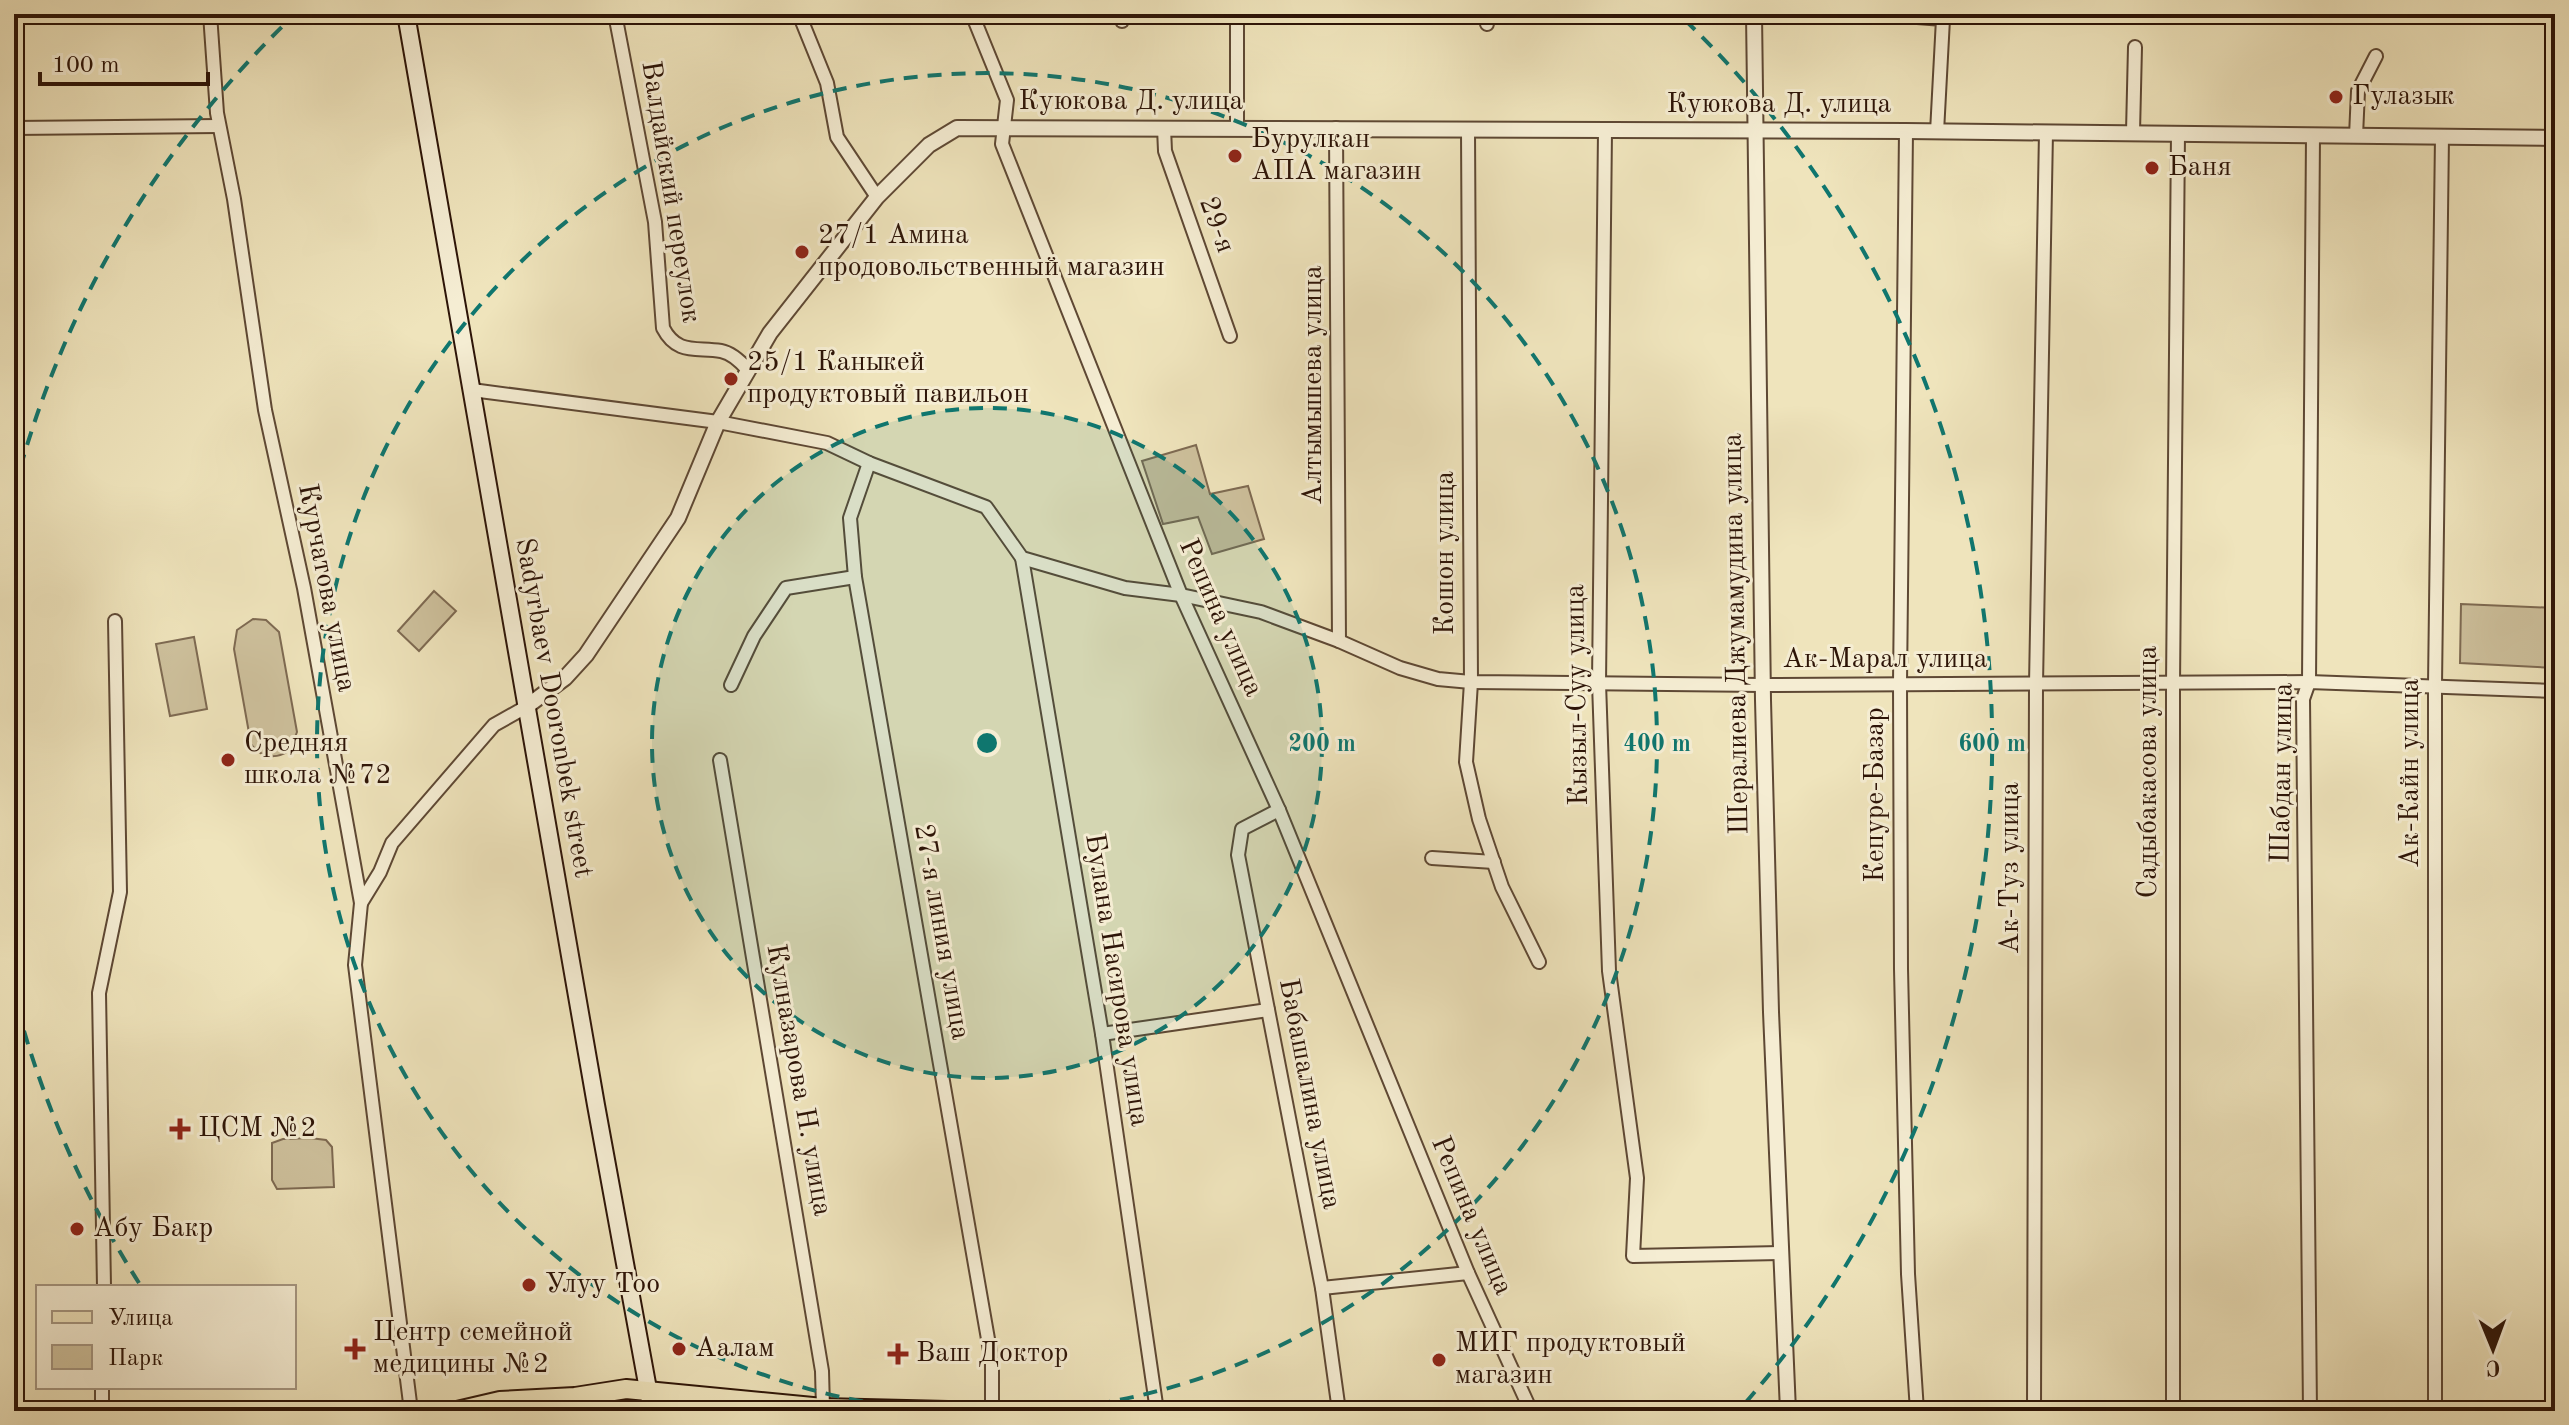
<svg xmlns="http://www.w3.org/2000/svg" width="2569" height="1425" viewBox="0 0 2569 1425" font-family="'Old Standard TT',serif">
	<rect width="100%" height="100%" fill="#efe4bc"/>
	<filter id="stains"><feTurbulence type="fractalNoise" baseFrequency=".0025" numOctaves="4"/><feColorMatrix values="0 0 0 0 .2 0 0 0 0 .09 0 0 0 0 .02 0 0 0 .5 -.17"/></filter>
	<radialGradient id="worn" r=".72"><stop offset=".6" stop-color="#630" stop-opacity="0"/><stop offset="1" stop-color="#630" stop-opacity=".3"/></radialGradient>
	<g fill="#cec19d" stroke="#7e6a52" stroke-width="2">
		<polygon points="1196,445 1210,494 1248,486 1264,539 1212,554 1198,517 1163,524 1142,461"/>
		<polygon points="434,591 456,611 419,651 398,631"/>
		<polygon points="2461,604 2555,608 2555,668 2460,663"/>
		<path d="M 253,619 L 266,620 L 279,632 L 297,732 L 290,750 C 276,760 261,758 251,744 L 234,649 L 237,630 Z"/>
		<polygon points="194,637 207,709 170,716 156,644"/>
		<polygon points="310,1138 326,1140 332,1147 334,1187 277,1189 272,1180 272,1143 283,1139"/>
	</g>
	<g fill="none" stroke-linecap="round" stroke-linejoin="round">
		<g stroke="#5e4834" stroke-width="16">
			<g id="minor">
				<polyline points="210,14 217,113 234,199 265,410 304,588 361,903 355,965 411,1411"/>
				<path d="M 615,14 L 655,222 L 663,328 C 677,355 696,347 721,351 C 732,353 741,362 748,370"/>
				<polyline points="799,14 827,83 837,137 877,197"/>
				<polyline points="972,14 1007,100 1002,144 1181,595 1279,810 1468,1273 1531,1411"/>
				<polyline points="1122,14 1122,21"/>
				<polyline points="1343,14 1343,16"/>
				<polyline points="1878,14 1943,19 1937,132"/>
				<polyline points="1487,24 1488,14"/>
				<polyline points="14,128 219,126"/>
				<polyline points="1164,128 1165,151 1230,336"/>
				<polyline points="1237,128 1237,14"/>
				<polyline points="1336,128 1339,641"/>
				<polyline points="1468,130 1471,682 1466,762 1479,819 1502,887 1539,962"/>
				<polyline points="1605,131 1599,683 1609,971 1637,1178 1633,1256 1782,1253"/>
				<polyline points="1906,131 1900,683 1901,969 1908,1274 1917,1411"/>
				<polyline points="2133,132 2135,47"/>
				<polyline points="2356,136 2358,91 2376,56"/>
				<polyline points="472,390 718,422 827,443 869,463 986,507 1022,558 1125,588 1181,595 1261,612 1339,641 1400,668 1438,679 1471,682 1763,685 2309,682 2555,691"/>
				<polyline points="869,463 850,518 855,577 992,1362 992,1411"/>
				<polyline points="1022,558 1102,1034 1157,1411"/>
				<polyline points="731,685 754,636 786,588 855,577"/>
				<polyline points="720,760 822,1371 823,1408"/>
				<polyline points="1279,810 1242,829 1238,855 1322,1288 1339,1411"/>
				<polyline points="1432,858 1494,862"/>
				<polyline points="361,903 380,872 392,843 494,725 526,707"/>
				<polyline points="1102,1034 1268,1010"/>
				<polyline points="104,1287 99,993 120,892 115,621"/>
				<polyline points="1322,1288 1468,1273"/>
				<polyline points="102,1387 102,1411"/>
				<polyline points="2034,1411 2036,684 2046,132"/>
				<polyline points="2173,1411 2173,684 2178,133"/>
				<polyline points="2310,1411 2303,699 2309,682 2313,136"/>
				<polyline points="2435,1411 2435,685 2442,136"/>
			</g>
		</g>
		<g stroke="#5e4834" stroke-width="18">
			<g id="tertiary">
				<polyline points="1754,14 1763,700 1771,1012 1788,1411"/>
				<polyline points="526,707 565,678 586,655 678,518 718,422 770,333 877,197 929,145 957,128 1906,131 2555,138"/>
			</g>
		</g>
		<g stroke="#2d1407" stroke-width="20">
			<polyline id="secondary" points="406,14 596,1105 652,1411"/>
		</g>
		<g stroke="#2d1407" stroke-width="22">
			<g id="primary">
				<polyline points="457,1411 500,1401 575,1397 626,1389 823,1408 948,1411"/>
				<polyline points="1515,1411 1537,1411"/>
			</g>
		</g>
		<use href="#minor" stroke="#f5edd3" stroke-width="12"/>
		<use href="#tertiary" stroke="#f5edd3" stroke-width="14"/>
		<use href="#secondary" stroke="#f5edd3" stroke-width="16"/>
		<use href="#primary" stroke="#efe4bc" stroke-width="18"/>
	</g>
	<circle cx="987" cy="743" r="335" fill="#0f766e" fill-opacity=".12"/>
	<g fill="none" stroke="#0f766e" stroke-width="4" stroke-dasharray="14 10">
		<circle cx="987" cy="743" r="335"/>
		<path d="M934 1411A670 670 0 1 1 1040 1411"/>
		<path d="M139 1283A1005 1005 0 0 1 14 995M14 491A1005 1005 0 0 1 289 20M1685 20A1005 1005 0 0 1 1740 1409"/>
	</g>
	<g fill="#8f2418" stroke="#f5edd3" stroke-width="3">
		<circle cx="2336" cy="97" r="8"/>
		<circle cx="1235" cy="156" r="8"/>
		<circle cx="2152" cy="168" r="8"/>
		<circle cx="802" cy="252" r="8"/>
		<circle cx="731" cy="379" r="8"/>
		<circle cx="228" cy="760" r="8"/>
		<path d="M176 1117h8v8h8v8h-8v8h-8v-8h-8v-8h8z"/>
		<circle cx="77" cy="1229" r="8"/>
		<circle cx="529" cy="1285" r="8"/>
		<path d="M351 1337h8v8h8v8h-8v8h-8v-8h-8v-8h8z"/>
		<circle cx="679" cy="1349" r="8"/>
		<path d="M894 1342h8v8h8v8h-8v8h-8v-8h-8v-8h8z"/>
		<circle cx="1439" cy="1360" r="8"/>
	</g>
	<g text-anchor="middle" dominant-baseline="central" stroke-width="6" stroke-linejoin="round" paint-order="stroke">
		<g font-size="28" fill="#2d1407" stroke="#f5edd3" text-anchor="start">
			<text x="2352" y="97">Гулазык</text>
			<text x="1251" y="140">Бурулкан<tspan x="1251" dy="32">АПА магазин</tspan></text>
			<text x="2168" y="168">Баня</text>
			<text x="818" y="236">27/1 Амина<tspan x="818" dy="32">продовольственный магазин</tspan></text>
			<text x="747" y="363">25/1 Каныкей<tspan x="747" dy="32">продуктовый павильон</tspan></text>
			<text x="244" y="744">Средняя<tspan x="244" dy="32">школа №72</tspan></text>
			<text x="198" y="1129">ЦСМ №2</text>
			<text x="93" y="1229">Абу Бакр</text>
			<text x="545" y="1285">Улуу Тоо</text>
			<text x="373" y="1333">Центр семейной<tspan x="373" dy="32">медицины №2</tspan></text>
			<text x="1455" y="1344">МИГ продуктовый<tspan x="1455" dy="32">магазин</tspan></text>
			<text x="695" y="1349">Аалам</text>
			<text x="916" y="1354">Ваш Доктор</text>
		</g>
		<g font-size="28" fill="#2d1407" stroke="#f5edd3">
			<text x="1131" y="102">Куюкова Д. улица</text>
			<text x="1779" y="105">Куюкова Д. улица</text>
			<text transform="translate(670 192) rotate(81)">Валдайский переулок</text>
			<text transform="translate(1216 225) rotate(70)">29-я</text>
			<text transform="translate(1314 385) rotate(-90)">Алтымышева улица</text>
			<text transform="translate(1446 553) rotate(-90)">Кошон улица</text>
			<text transform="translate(326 588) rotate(79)">Курчатова улица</text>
			<text transform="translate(1220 618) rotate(66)">Репина улица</text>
			<text transform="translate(1737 634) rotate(-91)">Шералиева Джумамудина улица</text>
			<text x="1885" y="660">Ак-Марал улица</text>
			<text transform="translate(1578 695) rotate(-91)">Кызыл-Суу улица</text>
			<text transform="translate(553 708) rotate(80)">Sadyrbaev Dooronbek street</text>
			<text transform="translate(2149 772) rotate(-90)">Садыбакасова улица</text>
			<text transform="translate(2283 773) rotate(-89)">Шабдан улица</text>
			<text transform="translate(2411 773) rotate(-90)">Ак-Кайн улица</text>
			<text transform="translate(1876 795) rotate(-90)">Кепуре-Базар</text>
			<text transform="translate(2011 868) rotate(-90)">Ак-Туз улица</text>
			<text transform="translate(941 932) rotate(80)">27-я линия улица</text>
			<text transform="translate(1116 980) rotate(81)">Булана Насирова улица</text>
			<text transform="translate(798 1080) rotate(80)">Кулназарова Н. улица</text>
			<text transform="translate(1309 1094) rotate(79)">Бабашалина улица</text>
			<text transform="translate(1471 1216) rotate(67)">Репина улица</text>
		</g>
	</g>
	<circle cx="987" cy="743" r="12" fill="#0f766e" stroke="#f5edd3" stroke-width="4"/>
	<g font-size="24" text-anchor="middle" font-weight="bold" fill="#0f766e" stroke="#f5edd3" stroke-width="6" stroke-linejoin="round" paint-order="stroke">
		<text x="1322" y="751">200 m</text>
		<text x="1657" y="751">400 m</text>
		<text x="1992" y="751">600 m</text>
	</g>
	<rect width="2569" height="1425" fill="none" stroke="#efe4bc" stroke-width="48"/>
	<rect x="16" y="16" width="2537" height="1393" fill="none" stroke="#2d1407" stroke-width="4"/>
	<rect x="24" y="24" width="2521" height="1377" fill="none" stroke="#2d1407" stroke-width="2"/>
	<rect x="36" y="1285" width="260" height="104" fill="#f5edd3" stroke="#a59681" stroke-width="2"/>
	<rect x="52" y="1311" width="40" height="12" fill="#efe4bc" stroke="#a59681" stroke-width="2"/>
	<text x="108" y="1325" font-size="24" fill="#2d1407">Улица</text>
	<rect x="52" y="1345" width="40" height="24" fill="#cec19d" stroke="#a59681" stroke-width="2"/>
	<text x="108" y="1365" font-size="24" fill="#2d1407">Парк</text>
	<g transform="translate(2493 1349) rotate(179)" stroke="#f5edd3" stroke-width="6" paint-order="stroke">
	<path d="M0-6L14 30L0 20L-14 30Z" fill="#2d1407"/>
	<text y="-12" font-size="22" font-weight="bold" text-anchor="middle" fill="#2d1407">С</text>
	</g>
	<path d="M40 72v12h168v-12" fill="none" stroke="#2d1407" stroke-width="4"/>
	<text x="52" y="72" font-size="24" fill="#2d1407" stroke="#f5edd3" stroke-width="6" paint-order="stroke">100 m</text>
	<rect width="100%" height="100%" filter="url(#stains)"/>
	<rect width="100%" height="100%" fill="url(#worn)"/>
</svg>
